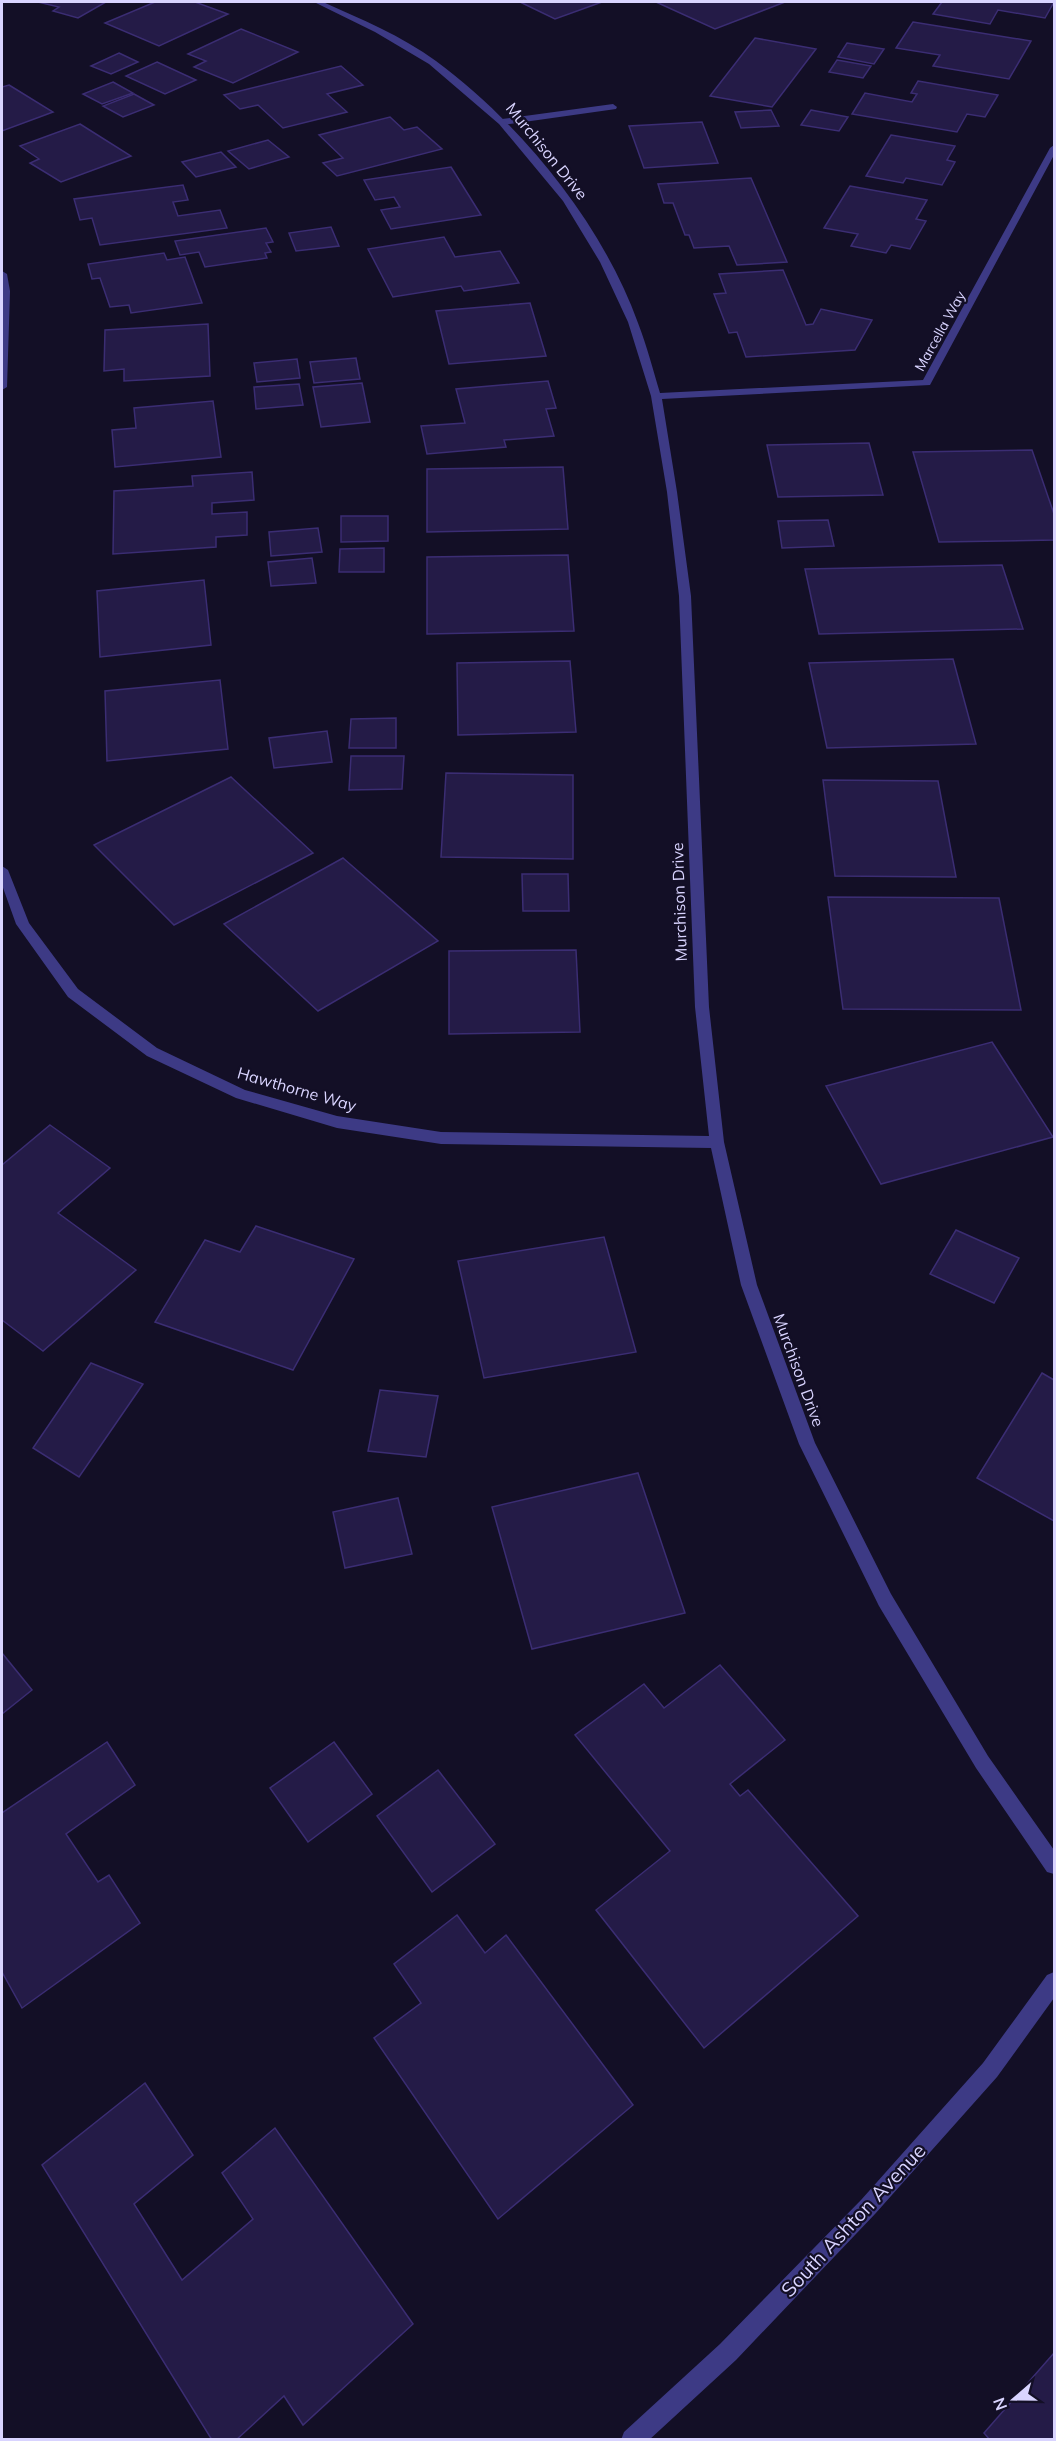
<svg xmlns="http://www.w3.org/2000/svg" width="1056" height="2441" viewBox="0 0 1056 2441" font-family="Mulish,sans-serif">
	<rect width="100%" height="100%" fill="#130f26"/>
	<g fill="#241b47" stroke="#3b2d73" stroke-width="1.5">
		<polygon points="38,2 106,2 78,18 53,11 59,7"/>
		<polygon points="155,2 195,2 228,14 159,46 105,23"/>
		<polygon points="520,2 602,2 555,19"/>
		<polygon points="656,2 785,2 715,29"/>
		<polygon points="942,2 1054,2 1045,18 998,10 990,24 933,14"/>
		<polygon points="913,22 1031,41 1009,79 933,66 940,55 896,48"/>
		<polygon points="241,29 298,52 233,83 194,67 206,61 188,54"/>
		<polygon points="755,38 816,49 772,107 710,96"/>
		<polygon points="847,43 884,49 874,64 838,57"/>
		<polygon points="119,53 138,62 111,74 91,66"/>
		<polygon points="837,60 871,66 863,78 829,72"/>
		<polygon points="157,62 196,80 165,94 126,76"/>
		<polygon points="341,66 363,85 327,94 347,112 283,128 258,105 240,109 224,95"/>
		<polygon points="918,81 998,95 985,117 967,114 957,132 852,114 865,93 912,102 917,94 911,93"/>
		<polygon points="113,82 133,93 102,104 83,94"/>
		<polygon points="9,85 53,112 2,131 2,87"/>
		<polygon points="134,94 154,105 123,117 103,106"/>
		<polygon points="771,110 779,126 741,128 735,112"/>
		<polygon points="811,110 848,117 839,131 801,125"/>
		<polygon points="390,117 404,130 417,127 442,149 337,176 323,163 343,158 319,135"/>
		<polygon points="702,122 718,163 644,168 629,126"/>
		<polygon points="80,124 131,156 61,182 30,163 39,159 20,146"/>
		<polygon points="891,135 955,146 947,160 955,162 942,185 906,178 903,183 866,176"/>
		<polygon points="268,140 289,157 249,169 228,151"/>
		<polygon points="221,152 236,167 196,177 182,162"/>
		<polygon points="451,167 481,215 391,229 381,210 400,207 394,197 375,200 364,180"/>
		<polygon points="751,178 787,262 737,265 729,246 694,248 689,235 685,235 673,203 664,203 658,184"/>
		<polygon points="183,185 188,200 173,202 178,216 220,210 227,228 100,245 92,218 80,220 74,199"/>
		<polygon points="850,186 927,200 916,219 926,221 910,249 891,245 886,253 851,246 858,234 824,228"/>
		<polygon points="331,227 339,246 296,251 289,233"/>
		<polygon points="266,228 273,242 266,243 271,252 265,253 267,258 205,267 199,252 180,255 175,241"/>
		<polygon points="444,237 455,257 500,251 519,283 464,291 461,286 393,297 368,249"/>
		<polygon points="164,253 167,260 185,257 202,303 131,313 129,305 110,307 100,278 92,279 88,264"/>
		<polygon points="783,270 806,325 813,324 821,309 872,320 855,350 746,357 737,332 729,333 714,294 726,293 719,274"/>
		<polygon points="530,303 546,356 449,364 436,311"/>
		<polygon points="208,324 210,376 124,381 124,369 104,371 105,330"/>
		<polygon points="356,358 360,379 314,383 310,362"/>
		<polygon points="297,359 300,378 257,382 254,363"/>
		<polygon points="548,381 556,408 546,409 554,436 504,440 506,447 427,454 421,426 465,423 456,389"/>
		<polygon points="362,383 370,422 321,427 313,387"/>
		<polygon points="299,384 303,405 256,409 254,387"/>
		<polygon points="213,401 221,457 115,467 112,430 136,428 134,408"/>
		<polygon points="869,443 883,495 778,497 767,445"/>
		<polygon points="1032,450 1054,514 1054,540 939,542 913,452"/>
		<polygon points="563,467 568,529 427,532 427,469"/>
		<polygon points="252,472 254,500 212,503 212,514 247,512 247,535 216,537 216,547 113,554 114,491 193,486 192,476"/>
		<polygon points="341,516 388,516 388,541 341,542"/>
		<polygon points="828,520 834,546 782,548 778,521"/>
		<polygon points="318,528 322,552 271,556 269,532"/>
		<polygon points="384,548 384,572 339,572 340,549"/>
		<polygon points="568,555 574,631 427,634 427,557"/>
		<polygon points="312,558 316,583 271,586 268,562"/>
		<polygon points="1002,565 1023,629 819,634 805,569"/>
		<polygon points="204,580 211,645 100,657 97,591"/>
		<polygon points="953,659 976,744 827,748 809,663"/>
		<polygon points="570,661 576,732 458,735 457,663"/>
		<polygon points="220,680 228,749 107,761 105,691"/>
		<polygon points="396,718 396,748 349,748 351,719"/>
		<polygon points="327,731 332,762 274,768 269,738"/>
		<polygon points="351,756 404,756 402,789 349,790"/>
		<polygon points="446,773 573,775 573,859 441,857"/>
		<polygon points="231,777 313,853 174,925 94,845"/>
		<polygon points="823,780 938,781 956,877 835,876"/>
		<polygon points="343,858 438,941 318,1011 224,924"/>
		<polygon points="522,874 568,874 569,911 523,911"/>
		<polygon points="828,897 999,898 1021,1010 843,1009"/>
		<polygon points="576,950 580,1032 449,1034 449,951"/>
		<polygon points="992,1042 1053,1137 881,1184 826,1086"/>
		<polygon points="50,1125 110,1168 58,1213 136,1270 43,1351 2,1320 2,1165"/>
		<polygon points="256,1226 354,1259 293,1370 155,1322 205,1240 240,1252"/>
		<polygon points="956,1230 1019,1258 994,1303 930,1274"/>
		<polygon points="604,1237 636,1352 484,1378 458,1261"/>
		<polygon points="91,1363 143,1384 79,1477 33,1448"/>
		<polygon points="1042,1373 1054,1380 1054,1521 977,1478"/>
		<polygon points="380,1390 438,1396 426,1457 368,1451"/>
		<polygon points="638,1473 685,1613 532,1649 492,1507"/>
		<polygon points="398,1498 412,1554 345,1568 333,1512"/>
		<polygon points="2,1653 32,1690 2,1714"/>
		<polygon points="720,1665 785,1740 730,1784 740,1796 748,1790 858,1916 704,2048 596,1910 670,1851 575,1735 644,1684 664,1708"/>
		<polygon points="107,1742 135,1785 66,1834 98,1882 109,1875 140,1923 22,2008 2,1972 2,1813"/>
		<polygon points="334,1742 372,1794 308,1842 270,1788"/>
		<polygon points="438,1770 495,1844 432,1892 377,1816"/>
		<polygon points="457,1915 485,1953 506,1935 633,2105 498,2219 374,2038 421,2003 394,1964"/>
		<polygon points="145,2083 193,2155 134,2204 182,2280 253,2219 222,2173 275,2128 413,2324 303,2425 284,2396 236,2440 212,2440 42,2165"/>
		<polygon points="1054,2353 1054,2440 990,2440 984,2433"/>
	</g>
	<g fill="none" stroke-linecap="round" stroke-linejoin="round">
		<polygon fill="#3d3a85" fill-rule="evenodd" points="613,104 617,107 616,109 502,125 498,122 502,119"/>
		<g fill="#3d3a85" fill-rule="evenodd">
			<path d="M 314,2 L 323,2 C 361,19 402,36 436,61 C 521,124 602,223 638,323 C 647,346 653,370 660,393 L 923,380 L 1050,148 L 1054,145 L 1054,155 L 930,385 L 662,399 L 677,492 L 691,596 L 709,1007 L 724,1142 L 757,1285 L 815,1443 L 891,1594 L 988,1756 L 1054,1850 L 1054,1874 L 1047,1872 L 976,1768 L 879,1606 L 799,1444 L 741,1285 L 711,1148 L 441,1144 L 337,1128 L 236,1098 L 147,1056 L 68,997 L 16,924 L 2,885 L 2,866 L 8,870 L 29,923 L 78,989 L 157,1048 L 245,1090 L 337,1116 L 441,1132 L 709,1136 L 695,1007 L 679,596 L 667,492 L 651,396 L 628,322 L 600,262 L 563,201 L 499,124 L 429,64 L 375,32 Z"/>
			<polygon points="2,271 7,274 10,291 7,387 2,390"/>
			<polygon points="1054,1972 1054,1998 997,2077 875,2214 736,2360 649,2440 621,2440 624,2432 720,2344 861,2200 983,2063 1047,1975"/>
		</g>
	</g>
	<g text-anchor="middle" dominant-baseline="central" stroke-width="4.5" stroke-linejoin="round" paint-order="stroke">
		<g font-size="14" fill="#d9d4ff" stroke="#130f26">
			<text transform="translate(940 331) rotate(-61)">Marcella Way</text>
		</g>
		<g font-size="16" fill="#d9d4ff" stroke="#130f26">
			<text transform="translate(547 151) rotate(51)">Murchison Drive</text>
			<text transform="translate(679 902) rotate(-92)">Murchison Drive</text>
			<text transform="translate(297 1089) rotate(16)">Hawthorne Way</text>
			<text transform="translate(799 1370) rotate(70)">Murchison Drive</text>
		</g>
		<g font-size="20" fill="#d9d4ff" stroke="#130f26">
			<text transform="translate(853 2220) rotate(-47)">South Ashton Avenue</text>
		</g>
	</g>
	<rect width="1056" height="2441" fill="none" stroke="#d9d4ff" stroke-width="6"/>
	<g transform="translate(1014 2399) rotate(250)" stroke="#130f26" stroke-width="4.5" paint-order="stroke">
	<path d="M0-4.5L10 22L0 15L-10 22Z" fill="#d9d4ff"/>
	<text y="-9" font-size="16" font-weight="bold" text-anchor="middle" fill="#d9d4ff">N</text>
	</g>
</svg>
